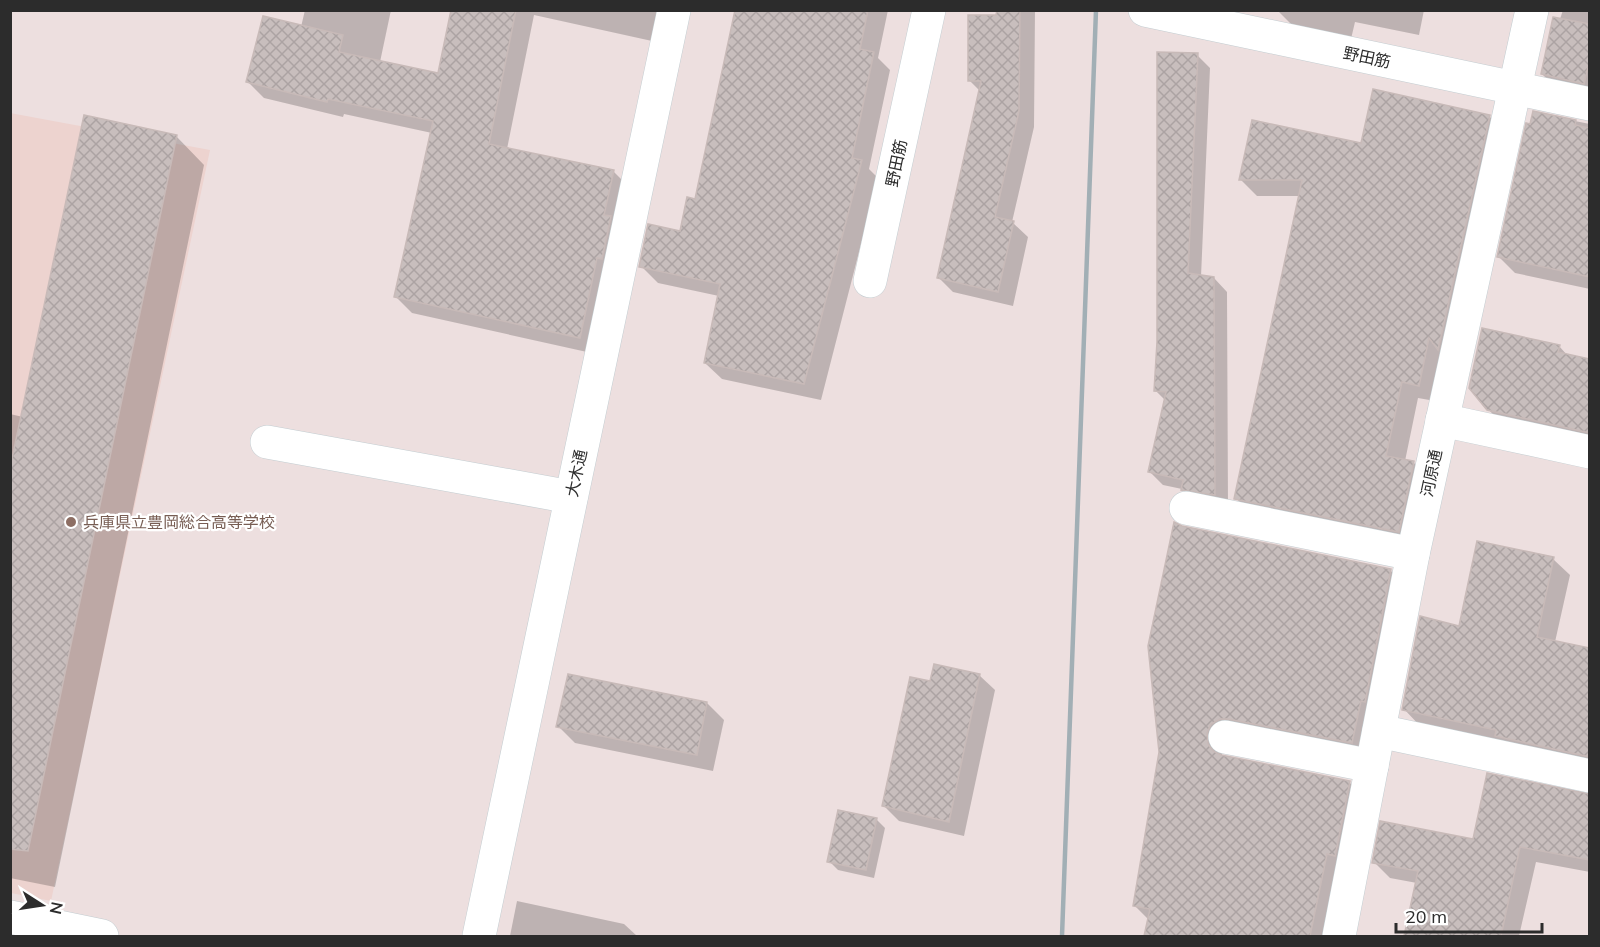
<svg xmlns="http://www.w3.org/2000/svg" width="1600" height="947" viewBox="0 0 1600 947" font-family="Mulish,'Noto Sans JP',sans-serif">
	<defs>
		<pattern id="building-cross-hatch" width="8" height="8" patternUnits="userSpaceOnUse" patternTransform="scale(1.5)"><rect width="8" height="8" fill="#c8bebd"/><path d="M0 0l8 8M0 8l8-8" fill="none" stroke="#aca3a3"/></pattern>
	</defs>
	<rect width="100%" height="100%" fill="#eddfdf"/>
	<polygon fill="#edd3cf" points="10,113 210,150 51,901 11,893"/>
	<g fill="#0003">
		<polygon points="305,10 391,10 380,62 439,75 452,10 658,10 652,41 534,15 507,149 613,171 629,187 596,354 412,313 396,297 432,133 344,114 343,117 264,98 248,82 301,27"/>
		<polygon points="736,10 888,10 878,58 890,70 869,169 878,178 821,400 722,379 705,363 719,296 658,283 641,266 681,233 696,201"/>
		<polygon points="998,10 1035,10 1034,127 1012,222 1028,237 1013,306 953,292 938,277 980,91 969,80"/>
		<polygon points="1277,10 1424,10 1419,35 1355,22 1351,39 1293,26"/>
		<polygon points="1563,10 1590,10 1590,97 1559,91 1542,74"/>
		<polygon points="1197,55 1210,68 1201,277 1214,278 1227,292 1228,507 1195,503 1182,489 1163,485 1150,472 1166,401 1155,390"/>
		<polygon points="1534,113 1590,124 1590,289 1515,273 1499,257"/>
		<polygon points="1489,116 1506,133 1435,401 1418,398 1405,461 1413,462 1430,479 1415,548 1252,515 1236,498 1300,196 1257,196 1241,180 1253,122 1362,145"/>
		<polygon points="176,136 204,165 55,887 10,878 10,414 23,417"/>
		<polygon points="1559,346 1568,356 1590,360 1590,444 1504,426 1488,409"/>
		<polygon points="1182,528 1390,570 1406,586 1368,758 1222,751 1222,757 1349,782 1365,798 1329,936 1146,936 1149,920 1134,905 1161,752"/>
		<polygon points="1553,559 1570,575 1555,642 1590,650 1590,769 1420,726 1404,709 1460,628"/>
		<polygon points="979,675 995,690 964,836 899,821 884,806 931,683"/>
		<polygon points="707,703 724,720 713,771 575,743 558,726"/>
		<polygon points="1590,796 1590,872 1536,862 1519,936 1406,936 1417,883 1390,878 1374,862 1474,840"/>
		<polygon points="876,819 885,828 874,878 838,870 829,861"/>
		<polygon points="517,901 624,924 637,936 510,936"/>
	</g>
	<g fill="url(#building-cross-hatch)" stroke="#c8bab8" stroke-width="1.5">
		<polygon points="451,10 516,10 489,144 614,170 604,215 611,216 602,259 597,258 580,338 394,297 433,121 328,99 327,102 246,82 263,16 343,35 339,52 438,73"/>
		<polygon points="735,10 868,10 860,49 874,52 852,158 862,160 804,384 704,363 720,284 639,267 648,224 680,231 687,197 695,199"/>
		<polygon points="997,10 1020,10 1019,111 995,217 1014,221 998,292 937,278 981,81 968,81 968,15 996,15"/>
		<polygon points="1553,17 1590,24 1590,59 1584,84 1541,74"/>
		<polygon points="1157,52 1198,53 1188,273 1214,277 1215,495 1181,490 1183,480 1148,472 1166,392 1154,391 1157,342"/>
		<polygon points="1373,89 1490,115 1438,350 1429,338 1419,386 1402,382 1386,456 1414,461 1399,532 1234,499 1302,180 1239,180 1252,120 1361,143"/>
		<polygon points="1533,111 1576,120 1575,125 1590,128 1590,277 1497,257 1526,123 1530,124"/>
		<polygon points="84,115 177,135 28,851 10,849 10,468"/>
		<polygon points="1482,328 1560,345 1558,352 1590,359 1590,433 1487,410 1469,388"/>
		<polygon points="1174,522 1182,526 1391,569 1365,702 1361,701 1352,743 1228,719 1220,719 1211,724 1207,733 1208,744 1213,751 1221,755 1350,781 1335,856 1327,854 1310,936 1144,936 1150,909 1133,906 1159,752 1148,646"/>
		<polygon points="1477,541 1554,557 1537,637 1590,648 1590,757 1495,736 1496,730 1402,710 1420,616 1459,626"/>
		<polygon points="934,664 980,674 949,822 882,806 910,677 930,681"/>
		<polygon points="568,674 707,702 697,755 556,727"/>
		<polygon points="1487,773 1590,794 1590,860 1520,847 1501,936 1404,936 1418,871 1372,863 1380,821 1473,839"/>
		<polygon points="838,810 877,818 866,870 827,862"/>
	</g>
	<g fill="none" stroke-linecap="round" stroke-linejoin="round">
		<g stroke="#c3cdd1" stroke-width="34">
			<g id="minor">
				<polyline points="1145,10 1590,104"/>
				<polyline points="870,281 929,10"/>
				<polyline points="1442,420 1590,452"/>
				<polyline points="267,442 571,497"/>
				<polyline points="1186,508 1413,554"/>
				<polyline points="1379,731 1590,776"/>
				<polyline points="1225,737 1372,766"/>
				<polyline points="10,917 102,936"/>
				<polyline points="479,936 674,10"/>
				<polyline points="1339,936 1413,554 1532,10"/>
			</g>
		</g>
		<use href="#minor" stroke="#fff" stroke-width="33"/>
		<polyline stroke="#a2afb5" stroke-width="4.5" points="1062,936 1096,10"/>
	</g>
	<circle fill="#8d6e63" stroke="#fff" stroke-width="2" cx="71" cy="522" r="6"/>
	<g text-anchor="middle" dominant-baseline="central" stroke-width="4.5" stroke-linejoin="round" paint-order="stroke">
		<g font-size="16" fill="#2c2c2c" stroke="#fff">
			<text transform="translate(1367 57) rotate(12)">野田筋</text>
			<text transform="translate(896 163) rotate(-78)">野田筋</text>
			<text transform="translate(576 473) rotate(-78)">大木通</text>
			<text transform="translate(1431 473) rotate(-78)">河原通</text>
		</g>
		<g font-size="16" fill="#785e54" stroke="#fff" text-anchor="start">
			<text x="83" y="522">兵庫県立豊岡総合高等学校</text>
		</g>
	</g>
	<rect width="1600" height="947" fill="none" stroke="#2c2c2c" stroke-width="24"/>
	<g transform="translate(42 905) rotate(102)" stroke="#ffffff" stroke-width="4.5" paint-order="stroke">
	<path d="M0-4.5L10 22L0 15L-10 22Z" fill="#2c2c2c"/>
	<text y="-9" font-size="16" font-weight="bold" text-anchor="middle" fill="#2c2c2c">N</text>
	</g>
	<path d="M1396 923v9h146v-9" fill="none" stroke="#2c2c2c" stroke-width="3"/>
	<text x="1405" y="923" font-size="18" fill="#2c2c2c" stroke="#ffffff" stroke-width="4.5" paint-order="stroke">20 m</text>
</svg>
